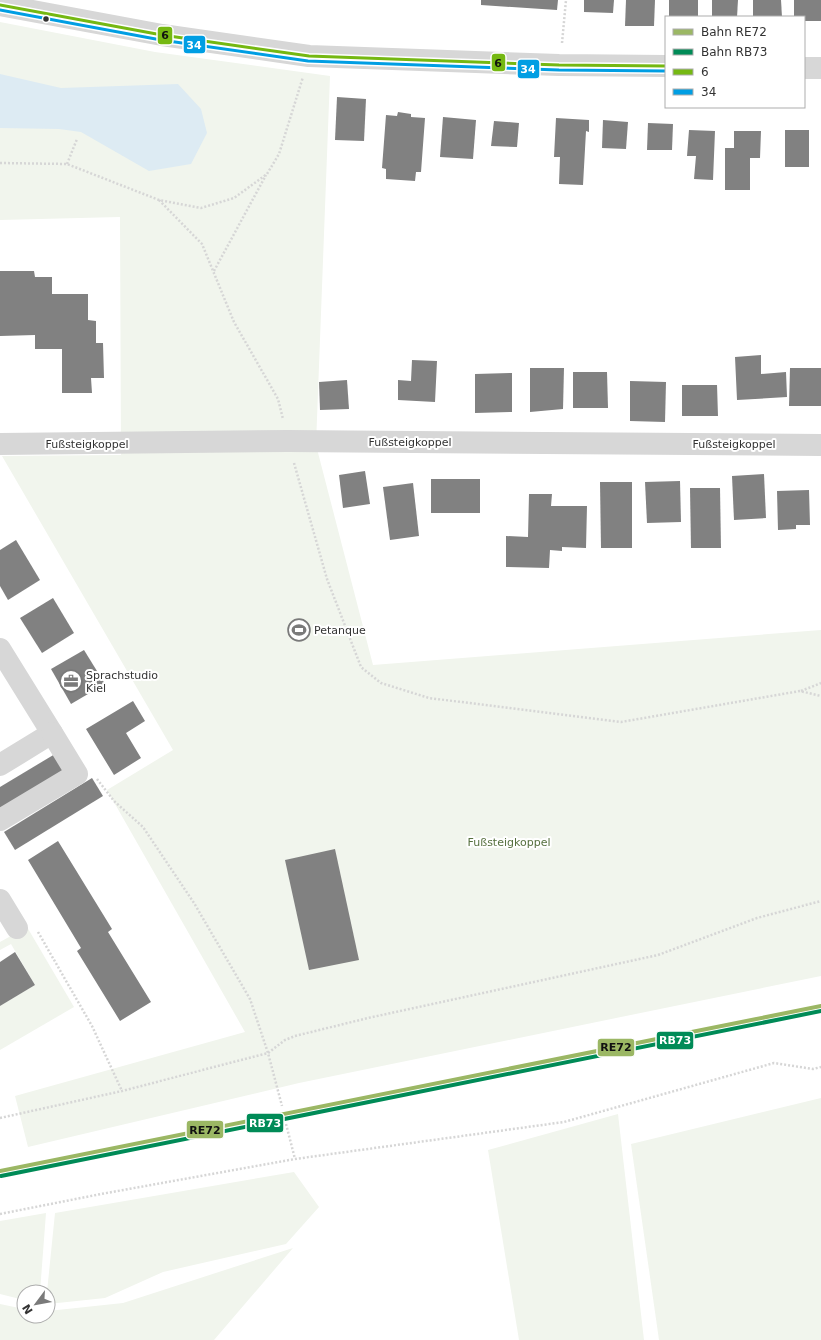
<svg xmlns="http://www.w3.org/2000/svg" width="821" height="1340" viewBox="0 0 821 1340" font-family="'DejaVu Sans',sans-serif">
	<rect width="100%" height="100%" fill="#fff"/>
	<g fill="#f1f5ed">
		<polygon points="0,22 155,52 330,76 316,445 373,665 821,630 821,976 299,1083 28,1147 15,1096 245,1032 107,790 173,750 2,456 121,455 120,217 0,220"/>
		<polygon points="27,927 74,1007 0,1050 0,1006 35,985 11,944 0,950 0,942"/>
		<polygon points="821,1098 821,1340 659,1340 631,1144"/>
		<polygon points="618,1114 644,1340 519,1340 488,1150"/>
		<polygon points="294,1172 319,1207 286,1244 163,1272 105,1298 48,1304 47,1292 55,1213"/>
		<polygon points="46,1213 40,1292 24,1292 24,1300 0,1294 0,1221"/>
		<polygon points="293,1248 214,1340 0,1340 0,1304 24,1309 24,1316 48,1316 48,1311 123,1303"/>
	</g>
	<polygon fill="#ddebf3" points="0,74 61,88 178,84 201,109 207,133 191,164 149,171 81,132 59,129 0,128"/>
	<g fill="#818181">
		<polygon points="481,0 558,0 557,10 481,5"/>
		<polygon points="584,0 614,0 613,13 584,12"/>
		<polygon points="626,0 655,0 654,26 625,26"/>
		<rect x="669" y="0" width="29" height="17"/>
		<polygon points="712,0 738,0 737,17 712,16"/>
		<polygon points="753,0 781,0 782,17 753,17"/>
		<polygon points="794,0 821,0 821,21 804,21 804,17 794,17"/>
		<polygon points="337,97 366,99 364,141 335,140"/>
		<polygon points="398,112 411,114 411,117 425,118 421,172 416,172 415,181 386,179 386,169 382,168 386,115 397,116"/>
		<polygon points="443,117 476,120 473,159 440,157"/>
		<polygon points="556,118 589,120 589,132 586,131 583,185 559,184 560,157 554,157"/>
		<polygon points="603,120 628,122 626,149 602,148"/>
		<polygon points="494,121 519,123 517,147 491,146"/>
		<polygon points="648,123 673,124 672,150 647,150"/>
		<polygon points="689,130 715,131 713,180 694,179 696,156 687,156"/>
		<rect x="785" y="130" width="24" height="37"/>
		<polygon points="734,131 761,131 760,158 750,158 750,190 725,190 725,148 734,148"/>
		<polygon points="0,271 34,271 35,277 52,277 52,294 88,294 88,320 96,321 96,343 103,343 104,378 91,378 92,393 62,393 62,349 35,349 35,335 0,336"/>
		<polygon points="761,355 761,374 786,372 787,397 737,400 735,357"/>
		<polygon points="412,360 437,361 435,402 398,400 398,380 411,381"/>
		<polygon points="530,368 564,368 563,409 530,412"/>
		<polygon points="790,368 821,368 821,406 789,406"/>
		<polygon points="573,372 607,372 608,408 573,408"/>
		<polygon points="512,373 512,412 475,413 475,374"/>
		<polygon points="347,380 349,409 320,410 319,382"/>
		<polygon points="630,381 666,382 665,422 630,421"/>
		<polygon points="682,385 717,385 718,416 682,416"/>
		<polygon points="365,471 370,504 343,508 339,475"/>
		<polygon points="764,474 766,518 734,520 732,476"/>
		<rect x="431" y="479" width="49" height="34"/>
		<polygon points="680,481 681,522 647,523 645,482"/>
		<polygon points="600,482 632,482 632,548 601,548"/>
		<polygon points="413,483 419,536 390,540 383,487"/>
		<polygon points="690,488 720,488 721,548 691,548"/>
		<polygon points="809,490 810,525 796,525 796,529 778,530 777,491"/>
		<polygon points="529,494 552,494 551,506 587,506 586,548 562,547 562,551 550,550 549,568 506,567 506,536 528,537"/>
		<polygon points="16,540 40,580 8,600 0,586 0,550"/>
		<polygon points="53,598 74,633 42,653 20,618"/>
		<polygon points="84,650 105,684 71,704 51,669"/>
		<polygon points="133,701 145,721 126,733 141,758 114,775 86,729"/>
		<polygon points="55,754 65,770 0,811 0,787"/>
		<polygon points="92,778 103,796 15,850 4,832"/>
		<polygon points="58,841 112,929 108,932 151,1002 120,1021 77,951 81,948 28,860"/>
		<polygon points="335,849 359,960 309,970 285,860"/>
		<polygon points="15,952 35,985 0,1006 0,962"/>
	</g>
	<g fill="none" stroke-linecap="round" stroke-linejoin="round">
		<g stroke="#d6d6d6" stroke-width="2.5" stroke-dasharray="2 2" stroke-linecap="butt">
			<polyline points="562,43 566,0"/>
			<polyline points="0,163 67,164 159,200 201,208 234,198 267,174 279,154 303,77"/>
			<polyline points="67,164 77,139"/>
			<polyline points="159,200 202,244 234,322 278,399 283,419"/>
			<polyline points="214,271 266,175"/>
			<polyline points="294,463 327,579 361,667 381,683 429,698 621,722 800,691 821,696"/>
			<polyline points="801,691 821,683"/>
			<polyline points="97,779 114,801 143,827 194,903 250,999 268,1053 282,1106"/>
			<polyline points="38,932 92,1026 122,1091"/>
			<polyline points="0,1118 122,1091 268,1053 285,1040 295,1036 368,1018 658,955 757,918 821,901"/>
			<polyline points="286,1124 295,1159"/>
			<polyline points="0,1214 101,1194 295,1159 564,1122 774,1063 813,1069 821,1067"/>
		</g>
		<g stroke="#d7d7d7" stroke-width="22">
			<polyline points="0,5 162,35 309,56 559,65 666,66"/>
			<polyline points="804,68 821,68"/>
			<polyline points="0,444 288,441 821,445"/>
			<polyline points="0,649 52,733 0,765"/>
			<polyline points="0,820 77,774 52,733"/>
			<polyline points="0,900 17,928"/>
		</g>
		<g stroke="#fff" stroke-width="6">
			<polyline id="bus-1" points="0,5 162,35 309,56 559,65 666,66"/>
		</g>
		<g stroke="#fff" stroke-width="6">
			<polyline id="bus-2" points="0,10 161,40 308,61 559,70 666,71"/>
		</g>
		<use href="#bus-1" stroke="#75b812" stroke-width="3"/>
		<use href="#bus-2" stroke="#009ee3" stroke-width="3"/>
		<g stroke="#fff" stroke-width="7">
			<polyline id="rail-1" points="0,1171 821,1006"/>
		</g>
		<g stroke="#fff" stroke-width="7">
			<polyline id="rail-2" points="1,1176 821,1011"/>
		</g>
		<use href="#rail-1" stroke="#9bb764" stroke-width="4"/>
		<use href="#rail-2" stroke="#008b57" stroke-width="4"/>
	</g>
	<defs>
		<g id="stadium-ring" transform="scale(1.15)"><circle r="9.5" fill="#fff" stroke="#7a7a7a" stroke-width="1.5"/><path d="M0-5a6.5 5 0 1 0 0 10a6.5 5 0 1 0 0-10ZM-3.5-1.8h7v3.6h-7Z" fill="#7a7a7a"/></g>
		<g id="office-ring" transform="scale(1.15)"><circle r="9.5" fill="#fff" stroke="#7a7a7a" stroke-width="1.5"/><path d="M-6-3h4V-5.5h4V-3h4V5H-6ZM-1-4.5V-3h2v-1.5ZM-6 0V1H6V0Z" fill="#7a7a7a"/></g>
	</defs>
	<g fill-rule="evenodd">
		<use href="#stadium-ring" x="299" y="630"/>
		<use href="#office-ring" x="71" y="681"/>
	</g>
	<circle fill="#333" stroke="#fff" stroke-width="1.5" cx="46" cy="19" r="3.5"/>
	<g text-anchor="middle" dominant-baseline="central" stroke-width="4" stroke-linejoin="round" paint-order="stroke">
		<g font-size="11" fill="#333" stroke="#fff">
			<text x="410" y="442">Fußsteigkoppel</text>
			<text x="87" y="444">Fußsteigkoppel</text>
			<text x="734" y="444">Fußsteigkoppel</text>
		</g>
		<g font-size="11" fill="#333" stroke="#fff" text-anchor="start">
			<text x="314" y="630">Petanque</text>
			<text x="86" y="675">Sprachstudio<tspan x="86" dy="13">Kiel</tspan></text>
		</g>
		<g font-size="11" fill="#56703f" stroke="#fff">
			<text x="509" y="842">Fußsteigkoppel</text>
		</g>
	</g>
	<g stroke="#fff" stroke-width="1.5">
		<rect x="157" y="26" width="16" height="19" rx="4" fill="#75b812"/>
		<rect x="183" y="35" width="23" height="19" rx="4" fill="#009ee3"/>
		<rect x="491" y="53" width="15" height="19" rx="4" fill="#75b812"/>
		<rect x="517" y="59" width="23" height="20" rx="4" fill="#009ee3"/>
		<rect x="656" y="1031" width="38" height="19" rx="4" fill="#008b57"/>
		<rect x="597" y="1038" width="38" height="19" rx="4" fill="#9bb764"/>
		<rect x="246" y="1113" width="38" height="20" rx="4" fill="#008b57"/>
		<rect x="186" y="1120" width="38" height="19" rx="4" fill="#9bb764"/>
	</g>
	<g font-size="11" text-anchor="middle" font-weight="bold" fill="#fff">
		<text x="194" y="49">34</text>
		<text x="528" y="73">34</text>
		<text x="675" y="1044">RB73</text>
		<text x="265" y="1127">RB73</text>
	</g>
	<g font-size="11" text-anchor="middle" font-weight="bold" fill="#111">
		<text x="165" y="39">6</text>
		<text x="498" y="67">6</text>
		<text x="616" y="1051">RE72</text>
		<text x="205" y="1134">RE72</text>
	</g>
	<rect x="665" y="16" width="140" height="92" fill="#ffffff" stroke="#adadad"/>
	<rect x="673" y="29" width="20" height="6" fill="#9bb764" stroke="#adadad"/>
	<text x="701" y="36" font-size="12" fill="#333333">Bahn RE72</text>
	<rect x="673" y="49" width="20" height="6" fill="#008b57" stroke="#adadad"/>
	<text x="701" y="56" font-size="12" fill="#333333">Bahn RB73</text>
	<rect x="673" y="69" width="20" height="6" fill="#75b812" stroke="#adadad"/>
	<text x="701" y="76" font-size="12" fill="#333333">6</text>
	<rect x="673" y="89" width="20" height="6" fill="#009ee3" stroke="#adadad"/>
	<text x="701" y="96" font-size="12" fill="#333333">34</text>
	<g transform="translate(36 1304) rotate(238)"><circle r="19" fill="#ffffff" stroke="#adadad"/>
	<path d="M0-3L7 15L0 10L-7 15Z" fill="#7a7a7a"/>
	<text y="-6" font-size="11" font-weight="bold" text-anchor="middle" fill="#333333">N</text>
	</g>
</svg>
